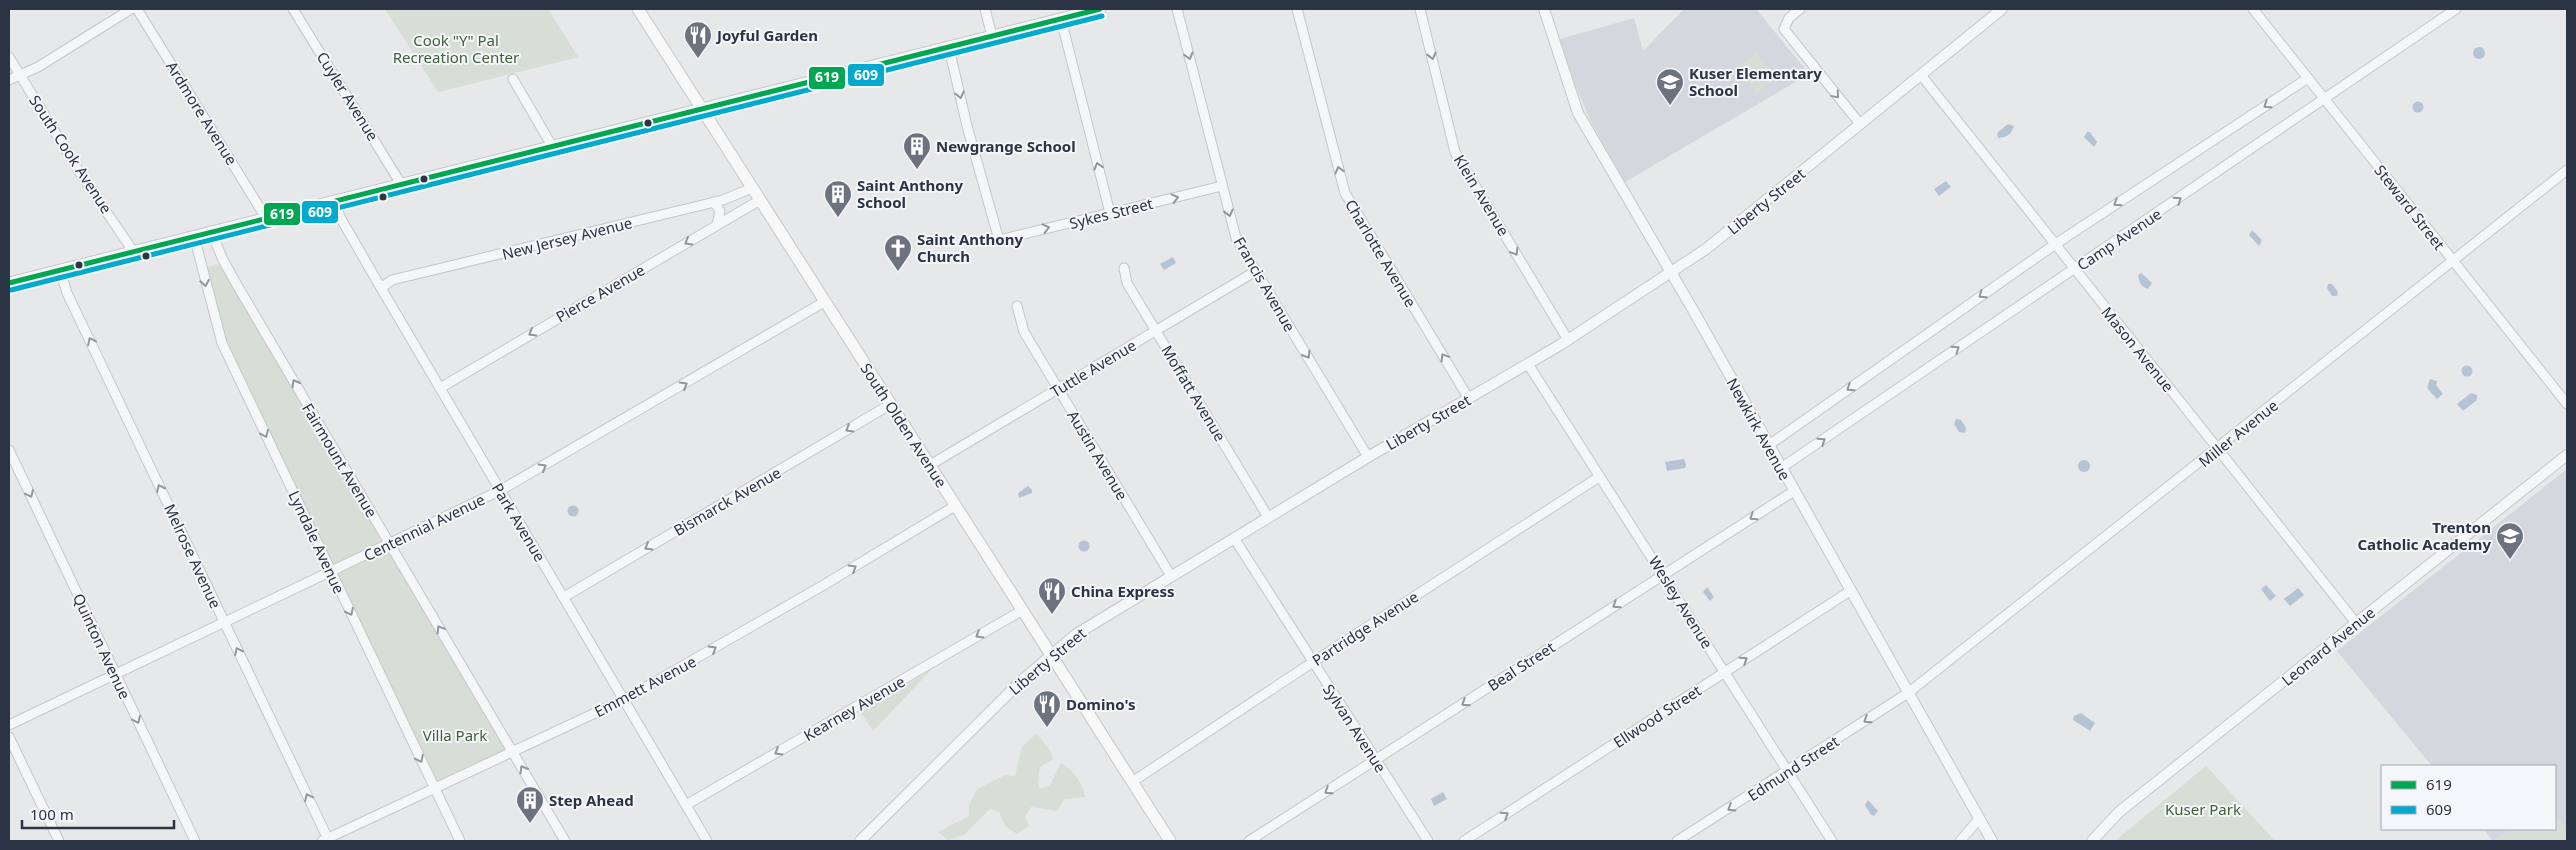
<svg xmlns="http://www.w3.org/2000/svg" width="2576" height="850" viewBox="0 0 2576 850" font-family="'Noto Sans',sans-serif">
	<rect width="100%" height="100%" fill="#e6e8ea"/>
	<g fill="#d4d7dd">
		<polygon points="1684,9 1756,9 1809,74 1625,182 1592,124 1576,87 1560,39 1634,18 1643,51"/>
		<polygon points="2567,469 2567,830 2555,815 2555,766 2432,766 2337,651"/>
		<polygon points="2483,829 2514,829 2493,841"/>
	</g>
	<g fill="#d6ded6">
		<polygon points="385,9 548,9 578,57 438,92"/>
		<polygon points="1757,53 1769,68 1778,71 1781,76 1756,93 1739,66"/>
		<polygon points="219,264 506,750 439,785 222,335 206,267"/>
		<polygon points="932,669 873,731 861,712"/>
		<path d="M 1036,733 L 1050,750 L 1053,759 L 1040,767 L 1038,783 L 1040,789 L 1050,785 L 1061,763 C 1072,768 1084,785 1085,797 L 1064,799 L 1057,811 L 1031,807 L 1025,817 L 1029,826 L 1017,834 L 1005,826 L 999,812 L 990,809 L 964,835 L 948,840 L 938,832 L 969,816 L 969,805 L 977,789 L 1005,775 L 1015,776 L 1022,747 Z"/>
		<polygon points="2206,766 2275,841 2115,841"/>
		<polygon points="2555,815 2567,830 2567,841 2493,841 2514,829 2555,829"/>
	</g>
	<g fill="#b4c4d5">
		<circle cx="2479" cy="53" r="6"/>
		<circle cx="2418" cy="107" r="5.5"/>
		<path d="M 2008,124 L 2014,126 C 2011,135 2007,137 1998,138 L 1997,133 Z"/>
		<polygon points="2087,132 2090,132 2097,142 2094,147 2084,137"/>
		<polygon points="1946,181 1951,187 1939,196 1934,189"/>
		<polygon points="2252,230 2262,240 2259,246 2249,235"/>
		<polygon points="1173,257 1176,263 1164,270 1160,264"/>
		<path d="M 2141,273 L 2152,283 L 2148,289 C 2141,287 2139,282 2138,275 Z"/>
		<polygon points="2328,284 2332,284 2338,292 2337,296 2332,296 2327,288"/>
		<circle cx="2467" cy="371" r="5.5"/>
		<polygon points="2430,379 2437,381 2436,385 2443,394 2437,399 2427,388"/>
		<polygon points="2471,393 2477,395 2477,400 2463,411 2457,404"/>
		<polygon points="1956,419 1961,420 1966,428 1965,433 1959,432 1954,424"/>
		<polygon points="1684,459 1686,465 1685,468 1667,471 1665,462"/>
		<circle cx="2084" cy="466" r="6"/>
		<polygon points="1028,486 1032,490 1032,493 1019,498 1018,493"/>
		<circle cx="573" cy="511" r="5.5"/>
		<circle cx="1084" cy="546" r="5.5"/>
		<polygon points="2266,585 2276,596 2270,601 2261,589"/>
		<polygon points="1707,587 1714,597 1710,601 1703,592"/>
		<polygon points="2298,588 2304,595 2290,606 2284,599"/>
		<polygon points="2081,713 2095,723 2090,731 2073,720 2074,716"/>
		<polygon points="1443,792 1447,799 1434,806 1431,799"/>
		<polygon points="1868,800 1878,811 1874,816 1871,815 1865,805"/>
	</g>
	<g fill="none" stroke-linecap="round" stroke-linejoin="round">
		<g stroke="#c4c6c8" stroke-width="11">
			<g id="minor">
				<polyline points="137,9 266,218"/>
				<polyline points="293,9 401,184"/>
				<polyline points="985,9 992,36"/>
				<polyline points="1177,9 1236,238 1368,457"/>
				<polyline points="1297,9 1345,193 1469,399"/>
				<polyline points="1420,9 1455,152 1568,340"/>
				<polyline points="1800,9 1789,18 1784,29 1860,124"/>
				<polyline points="2253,9 2567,404"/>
				<polyline points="1061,19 1110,213"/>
				<polyline points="949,48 967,126 999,240 1222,186"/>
				<polyline points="9,57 80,173 133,251"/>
				<polyline points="1921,75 2356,623"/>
				<polyline points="513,79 552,146"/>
				<polyline points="9,80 38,67 131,9"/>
				<polyline points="334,201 340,217 381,288 707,841"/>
				<polyline points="714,202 720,211 717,225"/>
				<polyline points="211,231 223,260 237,285 565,841"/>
				<polyline points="194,236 222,343 460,841"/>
				<polyline points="1124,268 1127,283 1268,517"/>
				<polyline points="60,270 67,293 329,841"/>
				<polyline points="381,288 392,280 723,200 752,188"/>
				<polyline points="1017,306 1024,332 1171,576"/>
				<polyline points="1528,364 1832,841"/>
				<polyline points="440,388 760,200"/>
				<polyline points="1769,445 2054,245 2308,78"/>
				<polyline points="9,450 195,841"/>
				<polyline points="930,465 1256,271"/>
				<polyline points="1781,468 2456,9"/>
				<polyline points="1234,538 1428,841"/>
				<polyline points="564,597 891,404"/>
				<polyline points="9,725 501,490 824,302"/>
				<polyline points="9,737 59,841"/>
				<polyline points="1132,782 1313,662 1599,477"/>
				<polyline points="686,805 1021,611"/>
				<polyline points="322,841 625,699 822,586 955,506"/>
				<polyline points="1249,841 1794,491"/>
				<polyline points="1464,841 1850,591"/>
				<polyline points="1677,841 1908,693 2567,170"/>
				<polyline points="1960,841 1979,819"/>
			</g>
		</g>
		<g stroke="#c4c6c8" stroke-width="12">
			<g id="tertiary">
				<polyline points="1544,9 1578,113 1693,310 1992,841"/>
				<polyline points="860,841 1020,682 1075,635 1368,457 1560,345 1706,249 2002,9"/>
				<polyline points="2092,841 2119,812 2567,455"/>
			</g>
		</g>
		<g stroke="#c4c6c8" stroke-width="13">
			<g id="secondary">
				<polyline points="638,9 1170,841"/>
				<polyline points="9,283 1100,9"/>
			</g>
		</g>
		<use href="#minor" stroke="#f5f6f7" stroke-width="9"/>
		<use href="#tertiary" stroke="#f5f6f7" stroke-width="10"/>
		<use href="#secondary" stroke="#f8f8f8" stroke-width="11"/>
		<g stroke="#f4f6f9" stroke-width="9">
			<polyline id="bus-1" points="9,283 1100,9"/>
		</g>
		<g stroke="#f4f6f9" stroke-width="9">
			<polyline id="bus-2" points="11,290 1102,16"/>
		</g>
		<use href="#bus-1" stroke="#00a651" stroke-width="5"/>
		<use href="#bus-2" stroke="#00a9ce" stroke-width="5"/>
	</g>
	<defs><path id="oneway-chevron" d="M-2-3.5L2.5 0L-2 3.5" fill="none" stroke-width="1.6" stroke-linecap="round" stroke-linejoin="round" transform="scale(1.25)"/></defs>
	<g stroke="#90959e">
		<use href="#oneway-chevron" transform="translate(1189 56) rotate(75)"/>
		<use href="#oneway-chevron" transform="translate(1432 56) rotate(76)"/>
		<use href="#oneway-chevron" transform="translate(960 95) rotate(77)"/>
		<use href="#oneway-chevron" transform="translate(1836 95) rotate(50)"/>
		<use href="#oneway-chevron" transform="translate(2267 105) rotate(147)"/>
		<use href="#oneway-chevron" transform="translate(1098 166) rotate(-105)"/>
		<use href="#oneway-chevron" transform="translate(1339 170) rotate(-105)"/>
		<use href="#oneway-chevron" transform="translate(1175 198) rotate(-14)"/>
		<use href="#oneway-chevron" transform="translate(2178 200) rotate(-34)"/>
		<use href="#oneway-chevron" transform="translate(2117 203) rotate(147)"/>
		<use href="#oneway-chevron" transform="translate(1229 213) rotate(76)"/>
		<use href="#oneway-chevron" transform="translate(1046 228) rotate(-14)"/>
		<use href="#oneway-chevron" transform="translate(688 242) rotate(150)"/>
		<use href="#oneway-chevron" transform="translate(1515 252) rotate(59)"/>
		<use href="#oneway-chevron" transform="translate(205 283) rotate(80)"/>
		<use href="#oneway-chevron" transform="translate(1982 295) rotate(145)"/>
		<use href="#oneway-chevron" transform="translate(532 333) rotate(150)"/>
		<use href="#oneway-chevron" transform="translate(91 341) rotate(-116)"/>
		<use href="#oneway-chevron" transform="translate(1956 349) rotate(-34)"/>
		<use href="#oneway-chevron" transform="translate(1307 355) rotate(59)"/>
		<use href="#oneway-chevron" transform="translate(1444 357) rotate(-121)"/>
		<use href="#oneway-chevron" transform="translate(295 383) rotate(-120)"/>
		<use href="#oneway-chevron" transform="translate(684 385) rotate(-30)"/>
		<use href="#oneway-chevron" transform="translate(1850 388) rotate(145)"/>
		<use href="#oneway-chevron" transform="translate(849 429) rotate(149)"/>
		<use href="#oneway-chevron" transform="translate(265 434) rotate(65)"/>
		<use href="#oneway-chevron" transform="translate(1822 441) rotate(-34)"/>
		<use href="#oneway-chevron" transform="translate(543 467) rotate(-30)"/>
		<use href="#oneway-chevron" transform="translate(160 488) rotate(-115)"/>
		<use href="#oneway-chevron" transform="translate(30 494) rotate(65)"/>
		<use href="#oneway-chevron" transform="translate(1753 517) rotate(147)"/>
		<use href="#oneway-chevron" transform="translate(648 547) rotate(150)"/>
		<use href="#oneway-chevron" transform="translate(853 568) rotate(-31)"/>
		<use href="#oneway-chevron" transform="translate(1616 605) rotate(147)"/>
		<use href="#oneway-chevron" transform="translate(350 612) rotate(65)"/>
		<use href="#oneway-chevron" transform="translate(440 629) rotate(-121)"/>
		<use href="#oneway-chevron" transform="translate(979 635) rotate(149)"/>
		<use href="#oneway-chevron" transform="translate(713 649) rotate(-31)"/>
		<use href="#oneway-chevron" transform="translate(238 651) rotate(-116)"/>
		<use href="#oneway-chevron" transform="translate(1744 660) rotate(-33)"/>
		<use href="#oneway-chevron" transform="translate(1465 703) rotate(147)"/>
		<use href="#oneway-chevron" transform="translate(137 720) rotate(65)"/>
		<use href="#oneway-chevron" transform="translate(1867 720) rotate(147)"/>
		<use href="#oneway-chevron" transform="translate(778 752) rotate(149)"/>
		<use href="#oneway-chevron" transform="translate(420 759) rotate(64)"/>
		<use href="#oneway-chevron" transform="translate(523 769) rotate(-120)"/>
		<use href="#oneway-chevron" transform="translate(1328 791) rotate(147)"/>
		<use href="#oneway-chevron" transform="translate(308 797) rotate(-115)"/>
		<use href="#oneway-chevron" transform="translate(1731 808) rotate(148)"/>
		<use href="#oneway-chevron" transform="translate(1505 815) rotate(-33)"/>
	</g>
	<defs>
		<g id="restaurant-pin" transform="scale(1.4375)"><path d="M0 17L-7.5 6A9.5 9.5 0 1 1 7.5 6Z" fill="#6c737f" stroke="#f4f6f9"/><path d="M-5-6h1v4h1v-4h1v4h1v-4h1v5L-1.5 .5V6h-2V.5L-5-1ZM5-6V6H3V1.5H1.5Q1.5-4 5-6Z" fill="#fff"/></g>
		<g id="school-pin" transform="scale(1.4375)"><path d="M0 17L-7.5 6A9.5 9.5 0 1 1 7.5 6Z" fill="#6c737f" stroke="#f4f6f9"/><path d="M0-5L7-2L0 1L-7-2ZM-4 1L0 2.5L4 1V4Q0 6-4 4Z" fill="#fff"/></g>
		<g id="building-pin" transform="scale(1.4375)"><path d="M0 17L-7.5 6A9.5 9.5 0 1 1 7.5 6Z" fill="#6c737f" stroke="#f4f6f9"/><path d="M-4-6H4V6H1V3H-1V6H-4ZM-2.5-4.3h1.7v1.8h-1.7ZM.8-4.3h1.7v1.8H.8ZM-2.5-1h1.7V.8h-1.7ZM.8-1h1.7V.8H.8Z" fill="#fff"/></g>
		<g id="church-pin" transform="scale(1.4375)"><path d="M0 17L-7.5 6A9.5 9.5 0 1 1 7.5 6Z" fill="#6c737f" stroke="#f4f6f9"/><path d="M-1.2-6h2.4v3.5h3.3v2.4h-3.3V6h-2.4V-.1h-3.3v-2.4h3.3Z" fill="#fff"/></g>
	</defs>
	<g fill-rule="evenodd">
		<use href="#restaurant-pin" x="698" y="35"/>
		<use href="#school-pin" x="1670" y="82"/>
		<use href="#building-pin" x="917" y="146"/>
		<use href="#building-pin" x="838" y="194"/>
		<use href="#church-pin" x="898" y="248"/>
		<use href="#school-pin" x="2510" y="536"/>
		<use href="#restaurant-pin" x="1052" y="591"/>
		<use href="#restaurant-pin" x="1047" y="704"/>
		<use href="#building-pin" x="530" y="800"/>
	</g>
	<g fill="#2b3445" stroke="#f4f6f9" stroke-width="2">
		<circle cx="648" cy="123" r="4.5"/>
		<circle cx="424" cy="179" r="4.5"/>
		<circle cx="383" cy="197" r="4.5"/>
		<circle cx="146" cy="256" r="4.5"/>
		<circle cx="79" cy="265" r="4.5"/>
	</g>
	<g text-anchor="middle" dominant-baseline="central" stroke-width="4" stroke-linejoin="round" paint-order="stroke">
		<g font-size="15" font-weight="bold" fill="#2b3445" stroke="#f4f6f9" text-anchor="start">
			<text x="717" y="35">Joyful Garden</text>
			<text x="1689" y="73">Kuser Elementary<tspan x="1689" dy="17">School</tspan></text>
			<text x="936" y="146">Newgrange School</text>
			<text x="857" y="185">Saint Anthony<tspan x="857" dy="17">School</tspan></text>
			<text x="917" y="239">Saint Anthony<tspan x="917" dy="17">Church</tspan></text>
			<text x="2491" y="527" text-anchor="end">Trenton<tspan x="2491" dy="17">Catholic Academy</tspan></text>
			<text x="1071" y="591">China Express</text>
			<text x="1066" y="704">Domino's</text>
			<text x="549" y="800">Step Ahead</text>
		</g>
		<g font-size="15" fill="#3f6138" stroke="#f4f6f9">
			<text x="456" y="40">Cook "Y" Pal<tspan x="456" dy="17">Recreation Center</tspan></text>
			<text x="455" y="735">Villa Park</text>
			<text x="2203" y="809">Kuser Park</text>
		</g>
		<g font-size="15" fill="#2b3445" stroke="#f4f6f9">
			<text transform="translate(348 96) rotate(58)">Cuyler Avenue</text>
			<text transform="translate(202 113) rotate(58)">Ardmore Avenue</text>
			<text transform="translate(71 154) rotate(57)">South Cook Avenue</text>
			<text transform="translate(1482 195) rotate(59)">Klein Avenue</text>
			<text transform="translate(1766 201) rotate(-39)">Liberty Street</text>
			<text transform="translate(2410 207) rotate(52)">Steward Street</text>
			<text transform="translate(1111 213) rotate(-14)">Sykes Street</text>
			<text transform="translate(567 238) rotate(-14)">New Jersey Avenue</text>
			<text transform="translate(2119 239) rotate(-34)">Camp Avenue</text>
			<text transform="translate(1381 253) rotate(59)">Charlotte Avenue</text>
			<text transform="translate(1265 284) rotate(60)">Francis Avenue</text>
			<text transform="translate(600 293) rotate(-30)">Pierce Avenue</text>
			<text transform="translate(2138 349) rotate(51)">Mason Avenue</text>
			<text transform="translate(1093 368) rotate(-31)">Tuttle Avenue</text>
			<text transform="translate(1194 393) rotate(59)">Moffatt Avenue</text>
			<text transform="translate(1428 422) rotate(-30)">Liberty Street</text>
			<text transform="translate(904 425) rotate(57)">South Olden Avenue</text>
			<text transform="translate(1759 429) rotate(61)">Newkirk Avenue</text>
			<text transform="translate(2238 433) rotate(-39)">Miller Avenue</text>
			<text transform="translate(1098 455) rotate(59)">Austin Avenue</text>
			<text transform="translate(340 460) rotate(59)">Fairmount Avenue</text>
			<text transform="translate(727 501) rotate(-30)">Bismarck Avenue</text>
			<text transform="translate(519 522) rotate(59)">Park Avenue</text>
			<text transform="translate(424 527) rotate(-26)">Centennial Avenue</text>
			<text transform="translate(317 542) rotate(65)">Lyndale Avenue</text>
			<text transform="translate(193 556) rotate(65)">Melrose Avenue</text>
			<text transform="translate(1681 602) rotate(58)">Wesley Avenue</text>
			<text transform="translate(1365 628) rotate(-33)">Partridge Avenue</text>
			<text transform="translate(102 646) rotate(65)">Quinton Avenue</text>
			<text transform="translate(2328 646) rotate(-39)">Leonard Avenue</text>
			<text transform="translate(1047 661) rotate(-40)">Liberty Street</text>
			<text transform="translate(1521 666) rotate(-33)">Beal Street</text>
			<text transform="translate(645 686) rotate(-28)">Emmett Avenue</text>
			<text transform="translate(854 708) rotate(-30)">Kearney Avenue</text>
			<text transform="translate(1657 716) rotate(-33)">Ellwood Street</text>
			<text transform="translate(1355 728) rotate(57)">Sylvan Avenue</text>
			<text transform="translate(1793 768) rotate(-33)">Edmund Street</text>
		</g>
	</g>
	<g stroke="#f4f6f9" stroke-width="2">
		<rect x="847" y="63" width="38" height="24" rx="5" fill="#00a9ce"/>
		<rect x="808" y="66" width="38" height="24" rx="5" fill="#00a651"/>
		<rect x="301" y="200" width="38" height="24" rx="5" fill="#00a9ce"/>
		<rect x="263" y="202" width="38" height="24" rx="5" fill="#00a651"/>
	</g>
	<g font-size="14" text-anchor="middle" font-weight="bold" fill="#fff">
		<text x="866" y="80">609</text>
		<text x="827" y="82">619</text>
		<text x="320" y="217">609</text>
		<text x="282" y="219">619</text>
	</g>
	<rect width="2576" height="850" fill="none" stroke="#2b3445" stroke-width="20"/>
	<rect x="2381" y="765" width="175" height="65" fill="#f4f6f9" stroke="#a4a8b1"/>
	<rect x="2391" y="781" width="25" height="8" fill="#00a651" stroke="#a4a8b1"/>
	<text x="2426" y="790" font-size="15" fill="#2b3445">619</text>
	<rect x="2391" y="806" width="25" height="8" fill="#00a9ce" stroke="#a4a8b1"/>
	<text x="2426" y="815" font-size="15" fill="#2b3445">609</text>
	<path d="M22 820v8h152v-8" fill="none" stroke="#2b3445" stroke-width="2.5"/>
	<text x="30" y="820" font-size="15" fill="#2b3445" stroke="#f4f6f9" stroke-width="4" paint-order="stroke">100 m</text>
</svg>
